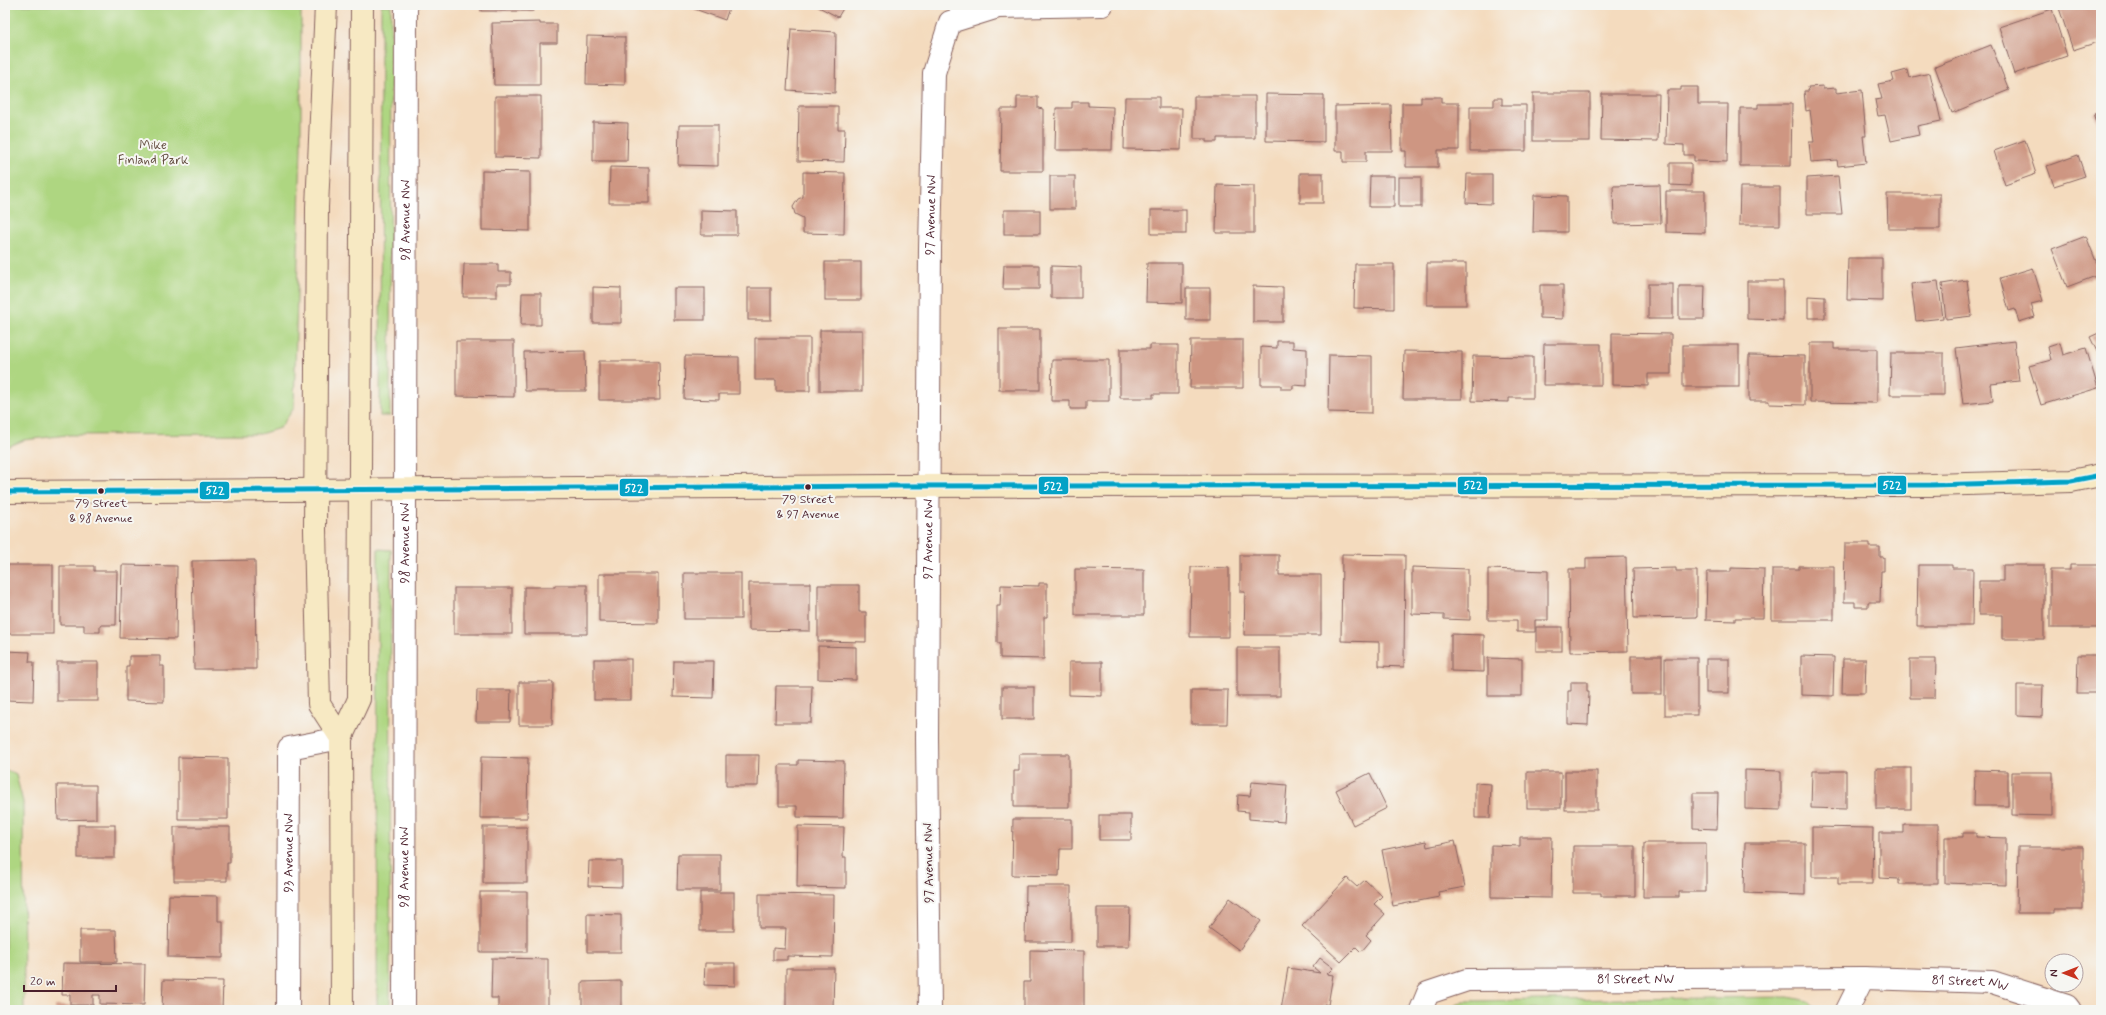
<svg xmlns="http://www.w3.org/2000/svg" width="2106" height="1015" viewBox="0 0 2106 1015" font-family="Mynerve,sans-serif">
	<rect width="100%" height="100%" fill="#f6f6f2"/>
	<filter id="ink" filterUnits="userSpaceOnUse"><feTurbulence type="fractalNoise" baseFrequency=".025" numOctaves="2"/><feDisplacementMap in="SourceGraphic" scale="8" xChannelSelector="R" yChannelSelector="G"/><feConvolveMatrix kernelMatrix="1 2 1 2 8 2 1 2 1" color-interpolation-filters="sRGB"/></filter>
	<filter id="wash" filterUnits="userSpaceOnUse"><feTurbulence type="fractalNoise" baseFrequency=".012" numOctaves="4" result="noise"/><feDisplacementMap in="SourceGraphic" scale="16" xChannelSelector="R" yChannelSelector="G"/><feGaussianBlur stdDeviation="0.9" result="paint"/><feColorMatrix in="noise" values="0 0 0 0 0 0 0 0 0 0 0 0 0 0 0 0 0 1.4 0 .05"/><feComposite in="paint" operator="in"/></filter>
	<g filter="url(#wash)">
		<rect width="100%" height="100%" fill="#f4dbbe"/>
		<g fill="#aed681" stroke="#7c7a56">
			<polygon points="5,5 301,5 301,145 294,408 280,428 260,434 67,435 24,440 5,448"/>
			<polygon points="381,5 391,5 390,416 380,416"/>
			<polygon points="378,549 391,550 390,1010 377,1010"/>
			<polygon points="5,769 16,775 23,802 24,1010 5,1010"/>
			<polygon points="1789,997 1808,1001 1817,1010 1449,1010 1463,1001"/>
		</g>
		<g id="blocks">
			<g fill="#ce9682">
				<rect x="481" y="5" width="52" height="6"/>
				<polygon points="693,5 730,5 725,20 692,8"/>
				<polygon points="815,5 845,5 838,17"/>
				<polygon points="2058,5 2101,5 2101,41 2073,50"/>
				<polygon points="2052,9 2067,56 2014,74 1999,27"/>
				<polygon points="540,22 540,24 557,24 557,43 540,43 540,85 494,85 492,23"/>
				<polygon points="791,29 836,32 835,93 787,90"/>
				<polygon points="587,36 625,37 625,85 586,84"/>
				<polygon points="1991,45 2009,90 1952,113 1935,67"/>
				<polygon points="1907,70 1909,78 1930,73 1941,121 1917,126 1919,135 1891,141 1885,115 1878,116 1875,100 1882,99 1878,84 1894,81 1892,74"/>
				<polygon points="1823,86 1823,89 1836,88 1836,93 1862,90 1866,136 1863,136 1866,163 1838,166 1837,160 1811,162 1809,142 1814,142 1810,110 1806,111 1804,91 1809,91 1808,87"/>
				<polygon points="1681,87 1698,87 1698,104 1728,104 1727,162 1694,161 1694,155 1684,155 1684,145 1666,144 1667,90 1681,90"/>
				<rect x="1533" y="93" width="57" height="48"/>
				<polygon points="1266,94 1324,95 1324,142 1266,141"/>
				<polygon points="1602,94 1659,94 1658,141 1601,140"/>
				<polygon points="495,96 541,96 541,158 495,157"/>
				<polygon points="1194,96 1255,96 1255,138 1217,138 1217,142 1206,142 1206,139 1194,139"/>
				<polygon points="1017,97 1038,97 1038,108 1043,109 1043,171 1000,171 1001,109 1017,109"/>
				<polygon points="1125,97 1159,97 1159,108 1182,108 1181,150 1124,149"/>
				<polygon points="1421,97 1441,97 1441,103 1459,103 1459,150 1438,150 1438,167 1406,167 1406,151 1402,151 1402,103 1421,103"/>
				<polygon points="1494,98 1502,98 1502,105 1526,105 1526,151 1470,151 1470,106 1494,106"/>
				<polygon points="1072,102 1088,102 1088,106 1113,107 1112,150 1055,150 1056,108 1072,108"/>
				<polygon points="1758,104 1792,104 1791,166 1740,166 1740,108 1758,108"/>
				<polygon points="1391,105 1392,151 1366,151 1366,162 1343,162 1343,151 1335,151 1335,106"/>
				<polygon points="799,106 838,106 838,129 845,129 844,162 798,161"/>
				<polygon points="2101,111 2101,135 2094,113"/>
				<polygon points="593,122 628,123 627,161 593,161"/>
				<polygon points="679,125 718,125 718,166 678,165"/>
				<polygon points="2025,140 2036,174 2005,185 1994,151"/>
				<polygon points="2078,155 2085,176 2054,186 2047,166"/>
				<polygon points="1670,163 1691,163 1691,186 1670,185"/>
				<polygon points="610,167 649,168 649,203 609,203"/>
				<polygon points="482,171 530,172 530,231 482,230"/>
				<polygon points="803,172 845,173 844,234 803,233 803,218 795,214 793,207 798,199 803,197"/>
				<rect x="1300" y="173" width="23" height="30"/>
				<polygon points="1467,174 1492,174 1492,204 1466,203"/>
				<rect x="1050" y="176" width="25" height="33"/>
				<polygon points="1370,176 1394,176 1394,207 1369,207"/>
				<polygon points="1838,176 1842,214 1807,214 1807,178"/>
				<rect x="1399" y="177" width="22" height="30"/>
				<polygon points="1217,185 1254,186 1254,233 1216,233"/>
				<polygon points="1660,185 1661,223 1614,224 1613,186"/>
				<polygon points="1740,187 1780,187 1780,225 1739,225"/>
				<polygon points="1666,191 1705,191 1705,233 1666,232"/>
				<polygon points="1887,194 1940,194 1940,229 1888,229"/>
				<polygon points="1534,195 1567,196 1567,232 1533,232"/>
				<polygon points="701,210 737,211 737,235 701,235"/>
				<rect x="1004" y="210" width="36" height="24"/>
				<rect x="1151" y="210" width="35" height="24"/>
				<polygon points="2086,236 2101,274 2067,287 2052,249"/>
				<polygon points="1848,258 1882,258 1882,301 1847,300"/>
				<rect x="825" y="262" width="36" height="38"/>
				<polygon points="1147,263 1182,263 1182,303 1146,302"/>
				<rect x="1427" y="263" width="39" height="42"/>
				<polygon points="464,264 498,264 498,272 511,272 511,284 497,284 497,297 463,297"/>
				<polygon points="1355,264 1394,264 1394,309 1354,308"/>
				<polygon points="1004,265 1039,265 1039,289 1003,289"/>
				<polygon points="1051,266 1081,267 1081,298 1051,298"/>
				<polygon points="2033,268 2043,301 2031,304 2035,317 2019,322 2015,309 2009,311 2000,278"/>
				<polygon points="1967,280 1972,316 1946,319 1942,284"/>
				<polygon points="1747,281 1783,281 1783,320 1747,319"/>
				<polygon points="1938,281 1943,318 1916,321 1911,284"/>
				<rect x="1648" y="284" width="25" height="35"/>
				<polygon points="1540,285 1563,285 1563,319 1540,318"/>
				<polygon points="1253,286 1283,287 1283,322 1253,322"/>
				<polygon points="1679,286 1705,286 1704,319 1679,319"/>
				<polygon points="593,287 621,288 621,323 593,323"/>
				<rect x="674" y="288" width="31" height="32"/>
				<rect x="748" y="288" width="23" height="32"/>
				<rect x="1186" y="288" width="24" height="32"/>
				<polygon points="522,293 541,293 541,325 521,325"/>
				<polygon points="1808,296 1825,297 1825,318 1808,318"/>
				<rect x="999" y="329" width="41" height="61"/>
				<rect x="820" y="330" width="42" height="61"/>
				<polygon points="2101,332 2101,360 2090,337"/>
				<polygon points="1612,333 1671,334 1671,374 1648,374 1648,386 1612,385"/>
				<polygon points="755,338 810,338 810,391 776,391 776,380 755,380"/>
				<polygon points="1191,340 1243,340 1243,388 1190,388"/>
				<polygon points="456,341 514,341 514,397 456,396"/>
				<polygon points="1277,341 1293,341 1293,348 1307,349 1307,386 1293,385 1293,389 1281,389 1281,385 1261,385 1261,347 1277,348"/>
				<polygon points="2014,341 2019,381 1991,384 1993,401 1963,404 1956,348"/>
				<polygon points="1810,343 1834,343 1834,349 1877,349 1877,403 1810,402"/>
				<polygon points="2060,343 2063,355 2086,348 2098,388 2041,405 2029,366 2051,360 2048,347"/>
				<polygon points="1544,344 1601,344 1601,385 1543,385"/>
				<polygon points="1150,345 1178,345 1178,394 1153,394 1153,398 1120,398 1120,349 1150,349"/>
				<rect x="1683" y="345" width="56" height="42"/>
				<polygon points="585,351 586,391 525,391 524,352"/>
				<polygon points="1404,351 1462,352 1462,399 1403,399"/>
				<polygon points="1891,353 1944,353 1944,395 1890,395"/>
				<polygon points="1329,355 1372,356 1372,413 1328,412"/>
				<polygon points="1749,355 1805,356 1805,405 1769,404 1769,401 1749,401"/>
				<polygon points="685,356 739,357 739,394 719,394 719,400 684,399"/>
				<polygon points="1473,356 1533,357 1533,398 1509,398 1509,402 1472,401"/>
				<polygon points="1052,360 1109,360 1109,401 1086,401 1086,409 1070,409 1070,401 1051,401"/>
				<polygon points="599,361 659,361 660,400 599,400"/>
				<polygon points="1845,543 1869,543 1869,547 1880,547 1880,557 1884,557 1884,571 1881,571 1880,602 1868,602 1868,607 1855,607 1855,602 1844,602"/>
				<polygon points="1342,554 1405,555 1404,667 1379,666 1379,642 1341,641"/>
				<polygon points="1240,555 1279,555 1279,575 1321,575 1321,635 1244,635 1245,592 1240,592"/>
				<polygon points="1626,557 1628,651 1570,652 1569,569 1586,569 1586,558"/>
				<polygon points="255,560 256,669 194,669 192,561"/>
				<rect x="5" y="565" width="48" height="69"/>
				<polygon points="122,565 177,566 176,639 120,638"/>
				<polygon points="1918,565 1952,565 1952,568 1973,568 1972,626 1917,626"/>
				<polygon points="2003,565 2044,565 2044,639 2002,639 2002,615 1979,615 1979,581 2003,581"/>
				<polygon points="2070,565 2101,565 2101,628 2050,628 2050,570 2070,570"/>
				<polygon points="60,566 94,566 94,571 117,571 116,625 100,625 100,632 84,632 84,625 60,625"/>
				<polygon points="1799,566 1834,566 1834,620 1772,620 1772,569 1799,569"/>
				<polygon points="1191,567 1229,568 1229,637 1190,637"/>
				<polygon points="1412,567 1468,569 1468,611 1470,611 1470,620 1444,619 1444,615 1412,614"/>
				<polygon points="1676,568 1676,571 1697,571 1697,617 1634,618 1633,569"/>
				<polygon points="1731,568 1764,569 1763,618 1735,618 1735,621 1706,620 1707,572 1731,572"/>
				<polygon points="1075,569 1144,570 1144,615 1075,615"/>
				<polygon points="1488,569 1548,571 1548,620 1535,620 1535,632 1517,632 1517,620 1488,620"/>
				<rect x="684" y="573" width="57" height="46"/>
				<polygon points="599,574 658,574 658,623 599,622"/>
				<polygon points="749,583 810,583 810,631 749,630"/>
				<polygon points="1039,583 1047,583 1047,617 1044,617 1044,659 1000,658 1000,643 997,643 997,606 1000,606 1001,585 1039,586"/>
				<polygon points="555,585 587,585 587,634 524,634 524,587 555,587"/>
				<polygon points="818,585 859,585 859,612 866,612 866,642 818,641"/>
				<rect x="454" y="588" width="58" height="46"/>
				<rect x="1536" y="627" width="26" height="24"/>
				<polygon points="1451,634 1484,635 1484,672 1451,671"/>
				<polygon points="818,646 856,647 856,680 818,679"/>
				<rect x="1237" y="648" width="43" height="48"/>
				<polygon points="5,651 30,652 29,662 34,662 33,701 5,700"/>
				<polygon points="2078,655 2101,655 2101,693 2077,693"/>
				<polygon points="129,656 160,656 160,666 164,666 164,702 126,701 126,666 129,666"/>
				<rect x="1631" y="656" width="31" height="38"/>
				<polygon points="1801,656 1834,657 1833,696 1801,695"/>
				<polygon points="1488,658 1522,659 1522,696 1488,696"/>
				<rect x="1665" y="658" width="32" height="57"/>
				<rect x="594" y="659" width="37" height="41"/>
				<rect x="1706" y="659" width="23" height="34"/>
				<polygon points="1843,659 1866,659 1865,693 1842,693"/>
				<polygon points="1910,659 1936,659 1935,698 1910,698"/>
				<polygon points="674,661 714,661 713,698 673,697"/>
				<rect x="57" y="662" width="41" height="39"/>
				<polygon points="1069,662 1102,662 1102,696 1069,695"/>
				<polygon points="519,682 553,682 552,725 519,725"/>
				<polygon points="1571,682 1587,682 1587,691 1589,691 1588,725 1568,724 1568,691 1571,691"/>
				<polygon points="2017,685 2043,685 2042,717 2017,716"/>
				<polygon points="776,686 812,686 811,723 775,723"/>
				<rect x="1002" y="687" width="32" height="32"/>
				<polygon points="477,690 511,690 510,722 476,722"/>
				<polygon points="1191,690 1228,690 1227,724 1191,724"/>
				<polygon points="1019,754 1069,754 1069,807 1014,807 1014,771 1019,771"/>
				<polygon points="726,755 759,755 758,786 726,786"/>
				<polygon points="178,757 228,758 228,819 178,819"/>
				<polygon points="481,757 528,758 527,818 480,818"/>
				<polygon points="798,760 844,761 843,818 797,817 797,806 779,806 779,765 798,765"/>
				<rect x="1876" y="768" width="35" height="41"/>
				<polygon points="1745,770 1781,771 1781,810 1745,809"/>
				<polygon points="1975,770 2008,771 2008,806 1974,806"/>
				<rect x="1565" y="771" width="32" height="39"/>
				<polygon points="1812,771 1846,771 1846,809 1811,808"/>
				<rect x="1527" y="772" width="34" height="36"/>
				<polygon points="2012,772 2053,772 2053,816 2012,815"/>
				<polygon points="1370,773 1387,808 1353,825 1336,790"/>
				<polygon points="1252,782 1287,785 1284,822 1249,819 1249,812 1237,811 1238,795 1250,796"/>
				<polygon points="1475,783 1491,784 1490,818 1475,818"/>
				<polygon points="57,785 96,785 96,819 58,820"/>
				<polygon points="1693,793 1718,793 1717,829 1693,828"/>
				<rect x="1099" y="815" width="32" height="25"/>
				<polygon points="1013,819 1072,819 1072,849 1060,849 1059,876 1012,875"/>
				<polygon points="1904,824 1938,824 1938,884 1899,884 1899,879 1879,878 1879,833 1904,833"/>
				<rect x="78" y="825" width="37" height="33"/>
				<polygon points="798,826 844,827 843,857 846,857 846,888 797,887"/>
				<polygon points="174,827 230,827 230,863 227,863 227,881 174,881"/>
				<rect x="483" y="827" width="44" height="56"/>
				<polygon points="1812,827 1873,828 1872,884 1838,884 1838,877 1812,877"/>
				<polygon points="1963,833 1976,833 1976,837 2006,838 2006,885 1945,883 1945,837 1963,837"/>
				<polygon points="1520,837 1552,837 1551,898 1491,897 1491,845 1520,846"/>
				<polygon points="1426,841 1427,847 1455,841 1465,887 1438,892 1439,897 1393,906 1382,850"/>
				<polygon points="1644,843 1706,843 1706,892 1679,892 1679,897 1643,897"/>
				<polygon points="1745,843 1805,843 1805,895 1744,893"/>
				<polygon points="1573,846 1635,846 1635,896 1601,896 1601,893 1573,893"/>
				<polygon points="2018,847 2083,847 2083,910 2054,910 2054,913 2017,913"/>
				<polygon points="678,854 720,854 720,890 677,890"/>
				<polygon points="589,861 622,861 622,887 588,886"/>
				<polygon points="1347,878 1357,887 1365,880 1382,896 1374,904 1385,914 1366,935 1371,940 1361,952 1356,947 1341,962 1302,926"/>
				<polygon points="1026,886 1071,886 1071,942 1025,942"/>
				<rect x="480" y="892" width="47" height="60"/>
				<rect x="700" y="892" width="34" height="39"/>
				<polygon points="759,894 834,895 833,957 787,956 787,960 773,960 773,948 785,949 786,928 759,928"/>
				<polygon points="169,895 218,896 218,921 223,921 223,958 168,957"/>
				<polygon points="1230,898 1261,921 1239,950 1209,928"/>
				<polygon points="1097,908 1130,908 1129,946 1097,946"/>
				<polygon points="587,914 621,915 621,952 587,952"/>
				<polygon points="80,930 116,930 117,962 80,962"/>
				<polygon points="1030,950 1084,951 1084,1009 1024,1009 1024,982 1030,982"/>
				<polygon points="492,958 548,959 548,1010 498,1010 498,998 491,998"/>
				<polygon points="1320,958 1333,968 1327,974 1333,975 1328,1005 1324,1004 1324,1010 1281,1010 1288,968 1320,973 1313,967"/>
				<polygon points="63,963 145,964 144,1005 100,1004 100,995 93,995 93,1005 70,1005 70,995 62,995"/>
				<polygon points="705,963 735,963 735,986 704,985"/>
				<polygon points="786,968 834,968 833,1010 786,1010"/>
				<polygon points="163,980 223,981 222,1010 162,1010"/>
				<polygon points="621,981 621,1010 582,1010 582,982"/>
				<rect x="55" y="1006" width="18" height="4"/>
			</g>
		</g>
	</g>
	<g filter="url(#ink)">
		<use href="#blocks" fill-opacity="0" stroke="#86615e" stroke-width="1"/>
		<g fill="none" stroke-linecap="round" stroke-linejoin="round">
			<g stroke="#86615e" stroke-width="24">
				<g id="street">
					<path id="s1" d="M 288,1010 L 289,748 L 341,738"/>
					<path id="s2" d="M 404,1010 L 406,5"/>
					<path id="s3" d="M 930,1010 L 927,738 L 930,248 L 934,73 L 950,22 L 998,7 L 1102,5"/>
					<path id="s4" d="M 1421,1010 L 1428,993 L 1467,980 L 1863,978"/>
					<path id="s5" d="M 1847,1010 L 1863,978 L 1992,982 L 2067,1006 L 2070,1010"/>
				</g>
			</g>
			<g stroke="#86615e" stroke-width="24">
				<g id="secondary">
					<polyline points="326,5 317,207 315,530 319,704 341,738"/>
					<polyline points="5,492 890,486 1931,485 2071,481 2101,475"/>
					<polyline points="342,1010 341,738 359,699 362,5"/>
				</g>
			</g>
			<use href="#street" stroke="#fff" stroke-width="22"/>
			<use href="#secondary" stroke="#f7e9c3" stroke-width="22"/>
			<g stroke="#f6f6f2" stroke-width="8">
				<polyline id="bus-1" points="5,492 890,486 1931,485 2071,481 2101,475"/>
			</g>
			<use href="#bus-1" stroke="#04a2c6" stroke-width="5"/>
		</g>
	</g>
	<g fill="#4a1f2b" stroke="#f6f6f2" stroke-width="1.5">
		<circle cx="808" cy="487" r="3.5"/>
		<circle cx="101" cy="491" r="3.5"/>
	</g>
	<g text-anchor="middle" dominant-baseline="central" stroke-width="4" stroke-linejoin="round" paint-order="stroke">
		<g font-size="12" fill="#4a1f2b" stroke="#f6f6f2">
			<text x="808" y="500">79 Street<tspan x="808" dy="15">&amp; 97 Avenue</tspan></text>
			<text x="101" y="504">79 Street<tspan x="101" dy="15">&amp; 98 Avenue</tspan></text>
		</g>
		<g font-size="13" fill="#634d40" stroke="#f6f6f2">
			<text x="153" y="145">Mike<tspan x="153" dy="15">Finland Park</tspan></text>
		</g>
		<g font-size="13" fill="#4a1f2b" stroke="#f6f6f2">
			<text stroke="none"><textPath href="#s3" startOffset="795">97 Avenue NW</textPath></text>
			<text stroke="none"><textPath href="#s2" startOffset="790">98 Avenue NW</textPath></text>
			<text stroke="none"><textPath href="#s3" startOffset="471">97 Avenue NW</textPath></text>
			<text stroke="none"><textPath href="#s2" startOffset="467">98 Avenue NW</textPath></text>
			<text stroke="none"><textPath href="#s1" startOffset="157">93 Avenue NW</textPath></text>
			<text transform="translate(929 863) rotate(-91)">97 Avenue NW</text>
			<text stroke="none"><textPath href="#s2" startOffset="143">98 Avenue NW</textPath></text>
			<text stroke="none"><textPath href="#s4" startOffset="228">81 Street NW</textPath></text>
			<text stroke="none"><textPath href="#s5" startOffset="143">81 Street NW</textPath></text>
		</g>
	</g>
	<g stroke="#f6f6f2" stroke-width="1.5">
		<rect x="1877" y="475" width="30" height="20" rx="4" fill="#04a2c6"/>
		<rect x="1457" y="476" width="31" height="19" rx="4" fill="#04a2c6"/>
		<rect x="1038" y="476" width="31" height="19" rx="4" fill="#04a2c6"/>
		<rect x="619" y="478" width="30" height="19" rx="4" fill="#04a2c6"/>
		<rect x="199" y="481" width="31" height="19" rx="4" fill="#04a2c6"/>
	</g>
	<g font-size="11" text-anchor="middle" font-weight="bold" fill="#fff">
		<text x="1892" y="489">522</text>
		<text x="1473" y="489">522</text>
		<text x="1053" y="490">522</text>
		<text x="634" y="492">522</text>
		<text x="215" y="494">522</text>
	</g>
	<rect width="2106" height="1015" fill="none" stroke="#f6f6f2" stroke-width="20"/>
	<g transform="translate(2064 973) rotate(270)"><circle r="19" fill="#f6f6f2" stroke="#b1a0a2"/>
	<path d="M0-3L7 15L0 10L-7 15Z" fill="#c8321e"/>
	<text y="-6" font-size="11" font-weight="bold" text-anchor="middle" fill="#4a1f2b">N</text>
	</g>
	<path d="M24 985v6h92v-6" fill="none" stroke="#4a1f2b" stroke-width="2"/>
	<text x="30" y="985" font-size="12" fill="#4a1f2b" stroke="#f6f6f2" stroke-width="3" paint-order="stroke">20 m</text>
</svg>
